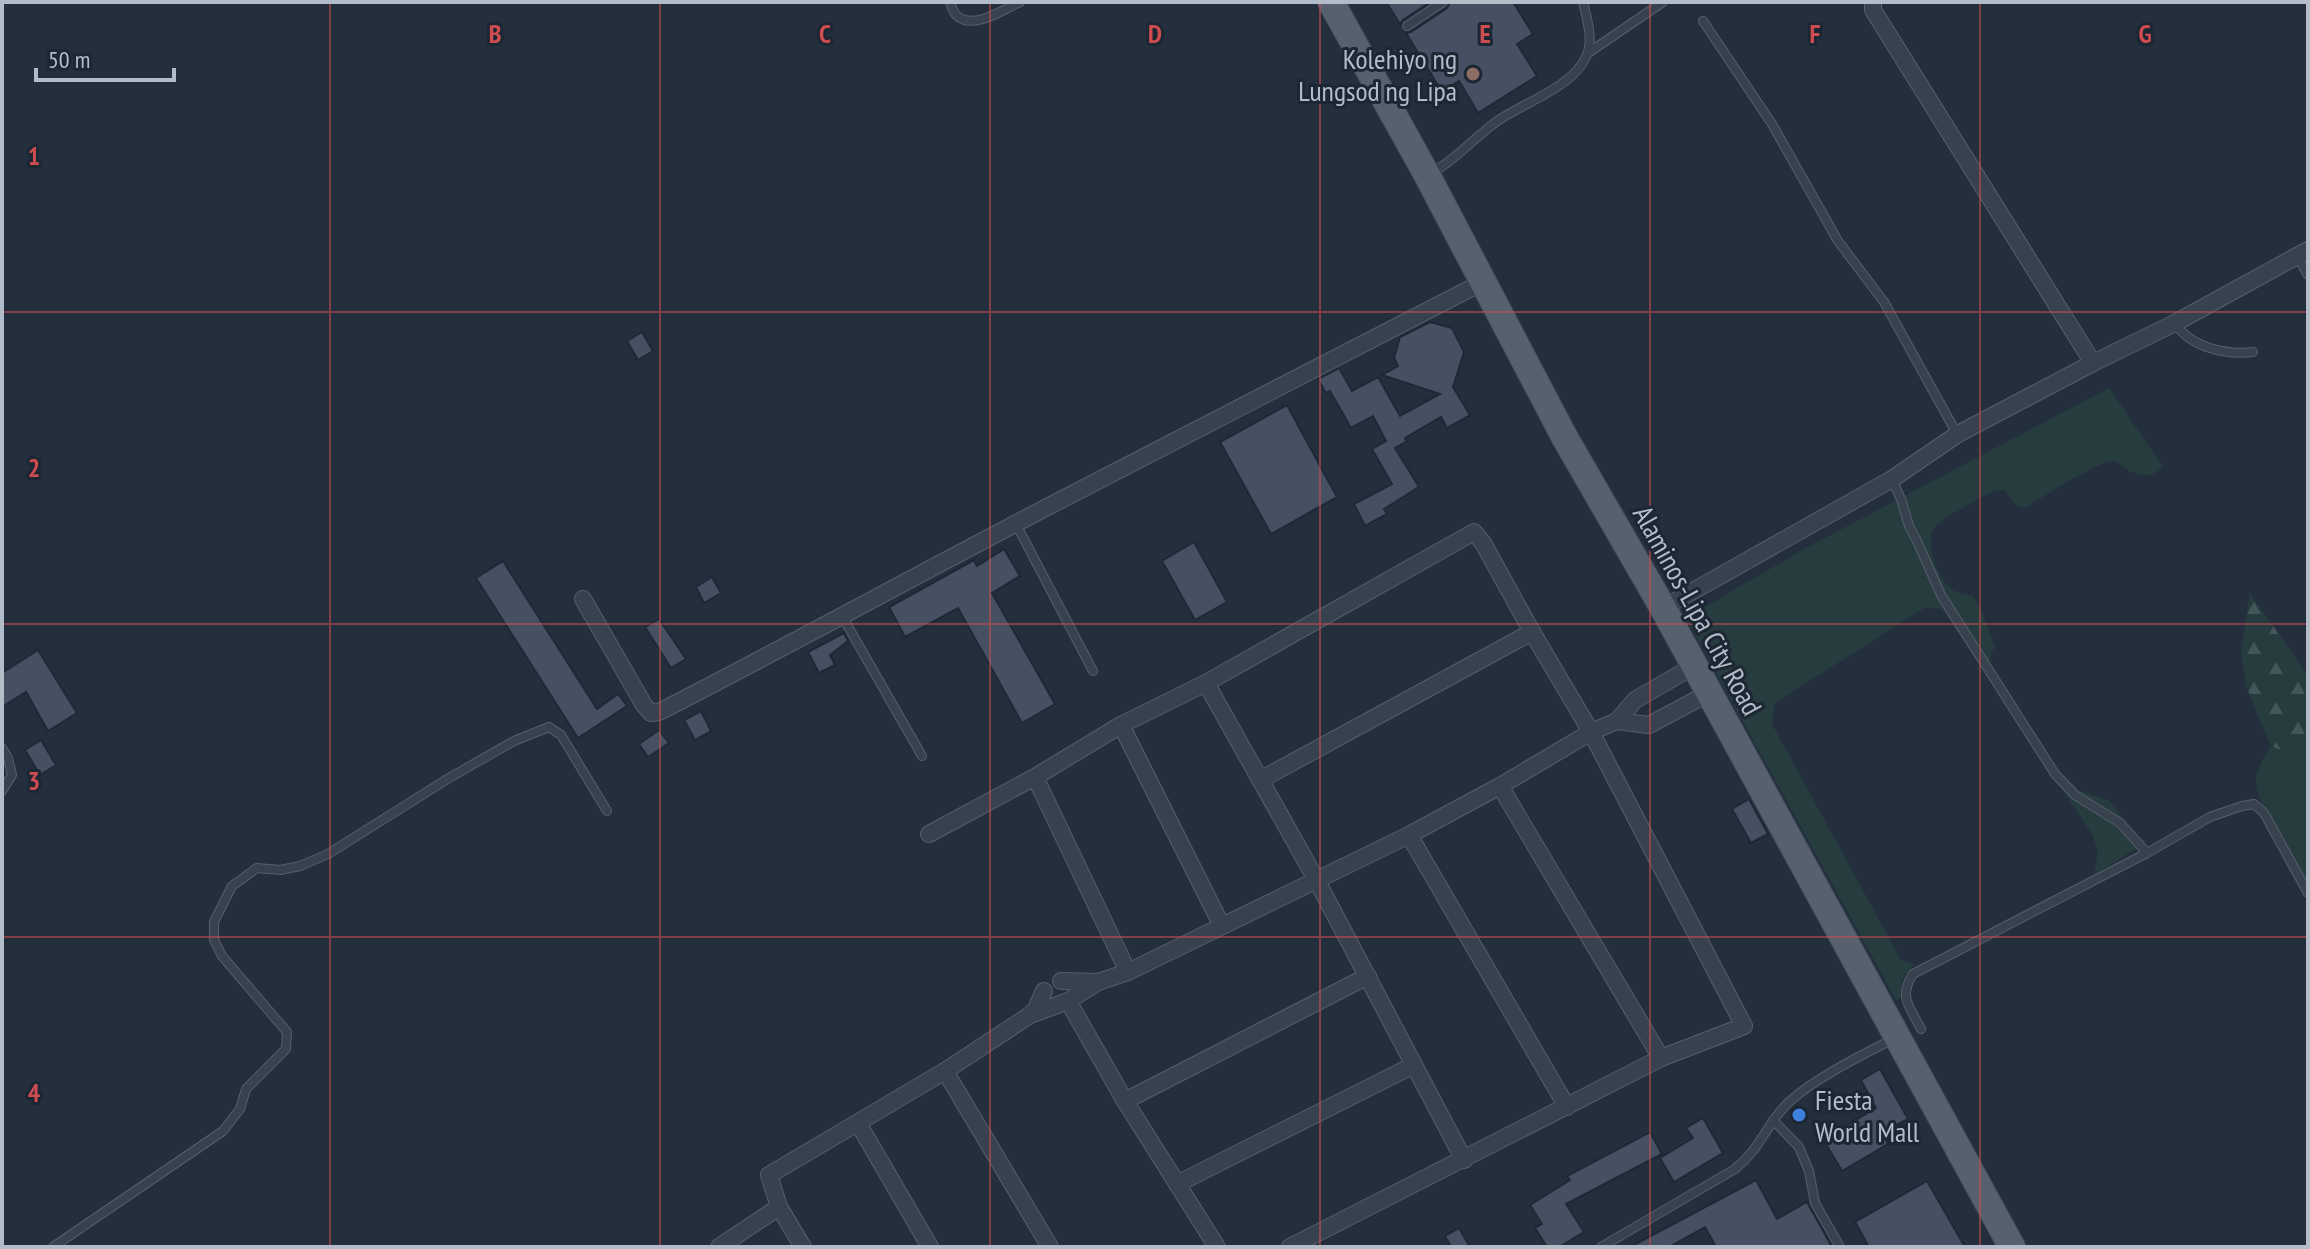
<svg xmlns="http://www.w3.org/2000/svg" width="2310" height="1249" viewBox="0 0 2310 1249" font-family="'PT Sans Narrow',sans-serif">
	<defs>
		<pattern id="forest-firs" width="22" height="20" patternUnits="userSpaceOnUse" patternTransform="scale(2)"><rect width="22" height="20" fill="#263c3f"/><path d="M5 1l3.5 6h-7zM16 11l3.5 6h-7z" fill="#435659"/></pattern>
	</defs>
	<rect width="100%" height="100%" fill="#242f3e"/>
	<g fill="#263c3f">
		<path d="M 2109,388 L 2163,467 L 2150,476 L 2130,472 L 2116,461 L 2105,462 L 2063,484 L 2025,508 L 2018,507 L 2004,490 L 1996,490 C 1983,497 1939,518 1933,530 C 1926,546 1937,575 1949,587 C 1955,594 1964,594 1972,595 L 1981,609 L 1995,647 L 1990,655 L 1991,665 L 2050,762 L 2079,790 L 2109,801 L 2140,838 L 2147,842 L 2094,875 L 2098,852 L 2092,834 L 1942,609 L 1926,607 L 1775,703 L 1772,724 L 1901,960 L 1915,965 C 1902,975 1900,981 1902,996 L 1896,1000 L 1686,618 L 1804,549 Z"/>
		<path d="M 2271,746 L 2294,756 L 2308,769 L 2308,886 C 2296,864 2254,802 2256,780 C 2257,768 2265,755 2271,746 Z"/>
	</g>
	<polygon fill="url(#forest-firs)" points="2250,593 2308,676 2308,769 2294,756 2271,746 2246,686 2241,652"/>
	<g fill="#455162" stroke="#1f2835" stroke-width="2">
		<polygon points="1386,2 1430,2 1403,20 1400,24"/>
		<polygon points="1450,2 1513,2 1533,34 1517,44 1537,76 1478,113 1459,81 1442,92 1406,33 1411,32 1447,8"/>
		<polygon points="1430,322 1452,328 1464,352 1453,387 1470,415 1447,428 1441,417 1405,438 1407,441 1395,448 1419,487 1384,509 1387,514 1365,526 1354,504 1392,484 1372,449 1386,441 1373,416 1351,428 1330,391 1326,393 1318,379 1339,368 1352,391 1378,377 1400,416 1440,394 1382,375 1398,366 1394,358 1400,337"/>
		<polygon points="642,332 653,351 638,360 627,341"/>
		<polygon points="1287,405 1337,497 1271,534 1220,442"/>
		<polygon points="1194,542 1227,602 1195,620 1162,561"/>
		<polygon points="1004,549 1020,576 992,593 1055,704 1022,723 958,608 905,637 889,607 974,560 977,566"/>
		<polygon points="503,561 597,709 618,694 627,706 578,738 476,578"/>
		<polygon points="712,577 721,593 704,603 696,587"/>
		<polygon points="659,619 686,659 671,668 645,627"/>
		<polygon points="844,633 848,641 830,655 835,665 819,673 808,652"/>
		<polygon points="38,650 77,713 48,731 26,692 2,707 2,673"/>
		<polygon points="701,711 711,731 695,740 684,720"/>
		<polygon points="659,730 669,743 648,757 639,744"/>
		<polygon points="41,740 56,765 40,775 25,750"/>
		<polygon points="1749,799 1768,834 1751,843 1732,809"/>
		<polygon points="1880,1069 1908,1119 1882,1133 1888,1144 1842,1171 1823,1139 1876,1108 1861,1080"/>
		<polygon points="1703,1118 1723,1153 1674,1182 1660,1158 1693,1138 1686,1128"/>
		<polygon points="1650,1132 1662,1154 1566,1204 1584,1232 1559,1247 1547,1247 1535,1228 1542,1224 1530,1205 1570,1180 1567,1176"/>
		<polygon points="1756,1180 1777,1219 1807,1202 1832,1247 1716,1247 1705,1227 1669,1247 1630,1247"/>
		<polygon points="1927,1181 1965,1247 1869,1247 1855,1222"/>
		<polygon points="1459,1228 1470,1247 1451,1247 1445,1236"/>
	</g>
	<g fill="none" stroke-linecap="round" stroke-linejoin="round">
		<g stroke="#565f6c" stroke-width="10">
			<g id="service">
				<path d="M 950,2 C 952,8 954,15 960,18 C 976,28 1005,9 1020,2"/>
				<polyline points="1703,21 1772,124 1838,241 1884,302 1957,434"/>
				<polyline points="1407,26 1443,2"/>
				<polyline points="1588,53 1663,2"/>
				<path d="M 1432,173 C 1455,160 1474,138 1496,122 C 1522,103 1572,88 1586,57 C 1594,41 1587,19 1583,2"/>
				<polyline points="2297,256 2308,275"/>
				<path d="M 2175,323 C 2191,348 2226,355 2253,352"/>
				<polyline points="1892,480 1901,499 1909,526 1917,541 1941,595 2055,774 2075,795 2120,823 2147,853"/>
				<polyline points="1016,524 1093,671"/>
				<polyline points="842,616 922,756"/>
				<polyline points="2,748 8,758 12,775 2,791"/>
				<path d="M 1921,1029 C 1910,1007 1898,997 1913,974 L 2147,853 L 2210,817 L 2242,806 L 2254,804 L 2264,813 L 2308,893"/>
				<polyline points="1773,1120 1799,1147 1809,1171 1815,1203 1840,1247"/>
				<polyline points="53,1247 223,1131 240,1109 246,1089 286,1049 287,1032 222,956 214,940 214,922 232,886 257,868 280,870 300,866 328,854 449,778 514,741 549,727 561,735 607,811"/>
				<path d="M 1601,1247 L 1735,1169 C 1760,1149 1765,1127 1785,1106 C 1809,1081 1862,1055 1893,1039"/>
			</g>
		</g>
		<g stroke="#565f6c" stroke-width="18">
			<g id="minor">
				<polyline points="1873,2 1873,10 2093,363"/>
				<path d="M 583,599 L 644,705 L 651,713 L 659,712 C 778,651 895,587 1013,525 C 1169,443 1326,363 1483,282"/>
				<polyline points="1663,608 1892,479 1958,434 2093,363 2175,323 2308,250"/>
				<polyline points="1206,683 1317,881 1464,1160"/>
				<polyline points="1617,721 1649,725 1709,693"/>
				<polyline points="1121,725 1222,926"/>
				<polyline points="1035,777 1128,972"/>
				<polyline points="1260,780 1532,632"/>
				<polyline points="1500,786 1661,1058"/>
				<polyline points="929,834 1035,777 1121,725 1206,683 1474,532 1483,543 1532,632 1591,732 1744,1026 1661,1058 1290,1247"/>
				<polyline points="1409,835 1567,1107"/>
				<polyline points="1061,981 1098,982"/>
				<polyline points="1068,1001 1125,1101 1217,1247"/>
				<polyline points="1030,1015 1036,1009 1044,991"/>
				<polyline points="945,1071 1050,1247"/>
				<polyline points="1125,1101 1368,976"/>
				<polyline points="858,1123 930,1247"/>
				<polyline points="1177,1184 1414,1065"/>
				<polyline points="719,1247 779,1207"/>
				<polyline points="803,1247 779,1207 769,1175 945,1071 1030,1015 1068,1001 1098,982 1128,972 1409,835 1500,786 1591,732 1617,721 1635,700 1694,666"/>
			</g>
		</g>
		<g stroke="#414a57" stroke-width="28">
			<polyline id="primary" points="1331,2 1427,175 1565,438 1663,608 2012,1247"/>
		</g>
		<use href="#service" stroke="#38414e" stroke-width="8"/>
		<use href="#minor" stroke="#38414e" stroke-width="16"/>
		<use href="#primary" stroke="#56606e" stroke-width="26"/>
	</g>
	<path fill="none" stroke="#ce4d50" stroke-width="2" stroke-opacity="0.55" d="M 330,2 L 330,1247M 660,2 L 660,1247M 990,2 L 990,1247M 1320,2 L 1320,1247M 1650,2 L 1650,1247M 1980,2 L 1980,1247M 2,312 L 2308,312M 2,624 L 2308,624M 2,937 L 2308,937"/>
	<circle fill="#8d6e63" stroke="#1d2633" stroke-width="3" cx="1473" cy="74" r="8"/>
	<circle fill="#3f7fe0" stroke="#1d2633" stroke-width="3" cx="1799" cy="1115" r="8"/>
	<g text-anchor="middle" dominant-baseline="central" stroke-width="6" stroke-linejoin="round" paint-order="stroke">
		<g font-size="28" fill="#b4bcc9" stroke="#1d2633" text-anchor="end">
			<text x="1457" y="58">Kolehiyo ng<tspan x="1457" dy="32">Lungsod ng Lipa</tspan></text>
			<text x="1815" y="1099" text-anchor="start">Fiesta<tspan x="1815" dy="32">World Mall</tspan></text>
		</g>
		<g font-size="28" fill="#b4bcc9" stroke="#1d2633">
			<text transform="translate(1698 610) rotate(61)">Alaminos-Lipa City Road</text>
		</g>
	</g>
	<g font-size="26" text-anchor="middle" font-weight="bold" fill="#ce4d50" stroke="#1d2633" stroke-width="6" stroke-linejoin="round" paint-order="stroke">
		<text x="495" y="43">B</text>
		<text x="825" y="43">C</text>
		<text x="1155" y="43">D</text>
		<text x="1485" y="43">E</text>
		<text x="1815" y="43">F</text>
		<text x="2145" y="43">G</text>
		<text x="34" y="165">1</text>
		<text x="34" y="477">2</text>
		<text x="34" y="790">3</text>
		<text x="34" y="1102">4</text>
	</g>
	<rect width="2310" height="1249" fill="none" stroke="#b4bcc9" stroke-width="8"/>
	<path d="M36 68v12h138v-12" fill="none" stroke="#b4bcc9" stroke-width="4"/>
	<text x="48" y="68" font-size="24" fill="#b4bcc9" stroke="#1d2633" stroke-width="6" paint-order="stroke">50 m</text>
</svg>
